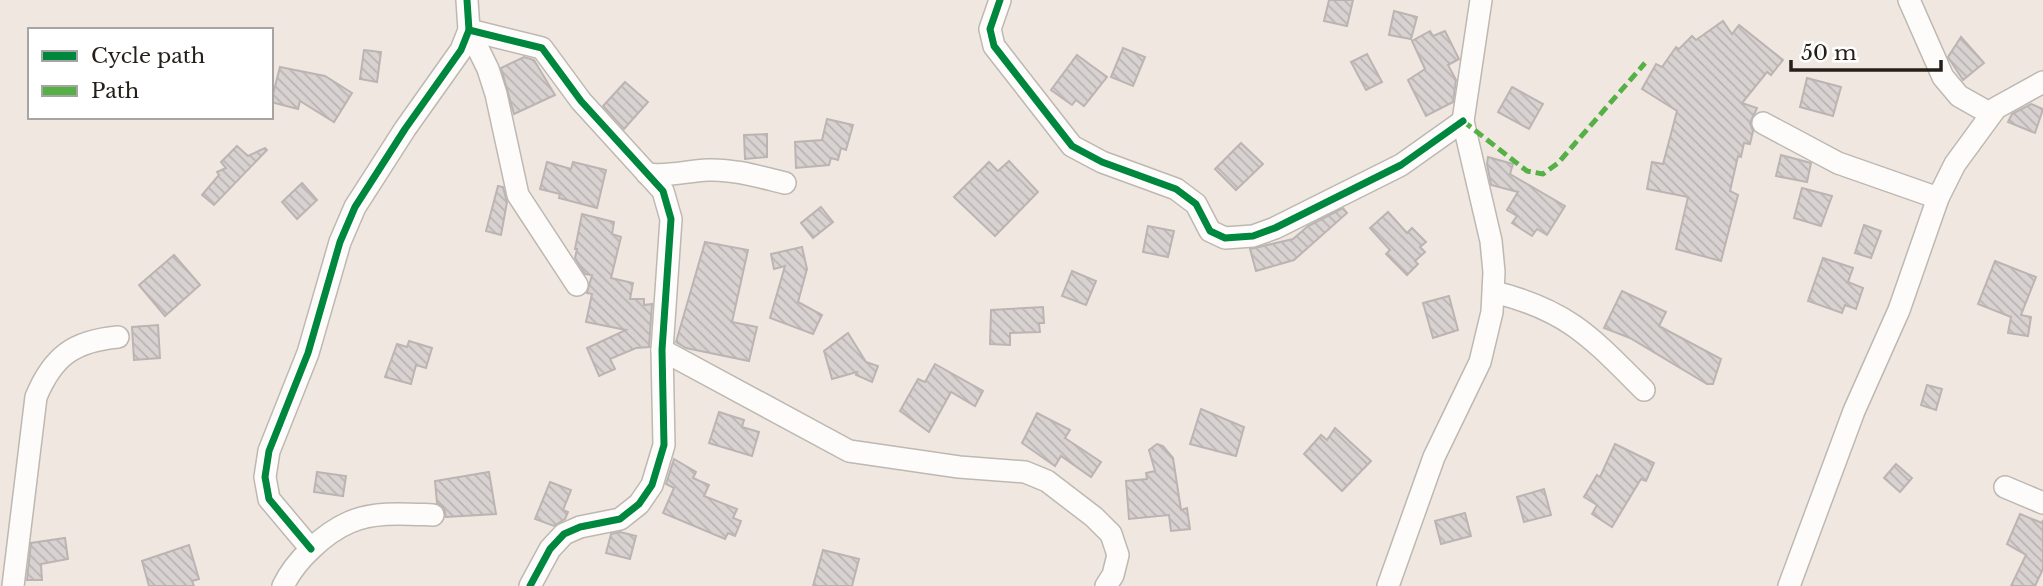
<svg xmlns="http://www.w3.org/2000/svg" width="2043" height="586" viewBox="0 0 2043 586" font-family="'Libre Baskerville',serif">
	<defs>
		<pattern id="building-back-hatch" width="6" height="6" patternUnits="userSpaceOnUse" patternTransform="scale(1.75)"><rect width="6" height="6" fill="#d8d2d1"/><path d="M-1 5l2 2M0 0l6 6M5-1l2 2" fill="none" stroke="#b9b4b3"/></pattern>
	</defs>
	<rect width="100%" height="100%" fill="#f0e8e0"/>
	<g fill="url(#building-back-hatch)" stroke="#bbb4b3" stroke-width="2">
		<polygon points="1329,0 1353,0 1347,26 1324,21"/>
		<polygon points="1394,11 1417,17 1411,39 1389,35"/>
		<polygon points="1723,21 1732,34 1739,25 1783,60 1771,75 1767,72 1742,103 1757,108 1750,123 1753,131 1750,144 1744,143 1741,157 1738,156 1730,191 1738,195 1721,261 1676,249 1688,197 1647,189 1652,162 1663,164 1677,111 1642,89 1656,64 1662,67 1676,47 1679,49 1692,36 1696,40"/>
		<polygon points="1430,31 1433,36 1445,31 1459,59 1448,65 1456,80 1453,102 1426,116 1408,80 1425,69 1412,41"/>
		<polygon points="1961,37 1984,63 1963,80 1948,57"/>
		<polygon points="1123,48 1145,57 1133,86 1111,77"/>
		<polygon points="364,50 381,52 377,82 360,79"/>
		<polygon points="1367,54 1382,82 1366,90 1351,62"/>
		<polygon points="1077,55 1107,77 1084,106 1076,100 1072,105 1051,90"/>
		<polygon points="524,57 534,60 555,95 514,114 501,68"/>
		<polygon points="280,67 325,76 352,93 334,122 300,101 298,109 271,102"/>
		<polygon points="1807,78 1841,87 1833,116 1800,107"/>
		<polygon points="625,82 648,102 624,129 603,106"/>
		<polygon points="1512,87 1543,104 1529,129 1498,112"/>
		<polygon points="2031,104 2043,109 2035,133 2008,122 2012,114"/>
		<polygon points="827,119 853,125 846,150 841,148 838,160 831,158 829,165 796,168 795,142 822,140"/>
		<polygon points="767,134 767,157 745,159 744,135"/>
		<polygon points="1241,143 1263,164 1236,190 1215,169"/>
		<polygon points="237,146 248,156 265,148 267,150 214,205 202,195 219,175 217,172 226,168 221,162"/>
		<polygon points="1781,155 1811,163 1807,182 1776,176"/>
		<polygon points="1488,157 1513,164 1510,174 1565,206 1547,235 1537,229 1532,236 1512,223 1517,216 1507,210 1518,192 1491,185 1487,164"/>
		<polygon points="1009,161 1038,192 995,236 954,197 989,162 998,171"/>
		<polygon points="547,162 571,169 573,162 606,170 597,208 559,198 560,194 540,189"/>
		<polygon points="302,183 317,200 297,219 282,202"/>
		<polygon points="498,186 503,187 507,202 501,235 486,231"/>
		<polygon points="1802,188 1832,196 1821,226 1794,218"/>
		<polygon points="821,207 833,222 813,238 801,223"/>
		<polygon points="1343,208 1347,213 1294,260 1256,271 1250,249 1293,239 1308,226"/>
		<polygon points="1388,212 1407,233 1412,228 1426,242 1420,247 1425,252 1415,261 1418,264 1407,275 1386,254 1390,250 1370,228"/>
		<polygon points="582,214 614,222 612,234 621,237 611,278 633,283 630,299 644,299 644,305 652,304 649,347 636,348 610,359 615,369 599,376 587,348 626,330 586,322 592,294 587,293 592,275 585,274 575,258 577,249 575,249"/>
		<polygon points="1864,225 1881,231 1871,258 1855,253"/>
		<polygon points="1148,226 1174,231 1168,257 1143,252"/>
		<polygon points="705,242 748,250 732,322 757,327 749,361 686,348 676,342"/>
		<polygon points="802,247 807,269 798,302 822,315 813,334 770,318 785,266 774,269 771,254"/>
		<polygon points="174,255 200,285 165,316 139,285"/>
		<polygon points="1823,258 1853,268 1848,282 1863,288 1856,309 1845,305 1842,313 1808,301"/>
		<polygon points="1995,261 2036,277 2021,315 2031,317 2028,336 2008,333 2011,317 1978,304"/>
		<polygon points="1072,271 1096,281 1086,305 1062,296"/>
		<polygon points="1622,291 1666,312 1659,326 1721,359 1713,384 1707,384 1630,338 1604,328"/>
		<polygon points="1449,296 1458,330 1433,338 1423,303"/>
		<polygon points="1043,307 1044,323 1039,323 1040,332 1010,333 1010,345 990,344 991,310"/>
		<polygon points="158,325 160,358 134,360 132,327"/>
		<polygon points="848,333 866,362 878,366 872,382 856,375 857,372 832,379 824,351"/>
		<polygon points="409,341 432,348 426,368 416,365 411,384 385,377 397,344 407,347"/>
		<polygon points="935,364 983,391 975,406 951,392 929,432 900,411 918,379 925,382"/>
		<polygon points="1927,385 1942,389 1936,410 1921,405"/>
		<polygon points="1201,409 1244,427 1236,456 1190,444"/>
		<polygon points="719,412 744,420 742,427 759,432 752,456 709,443"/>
		<polygon points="1037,413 1070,430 1065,438 1101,462 1091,477 1061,456 1055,466 1022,443"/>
		<polygon points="1335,428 1371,461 1342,491 1304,454 1321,435 1327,440"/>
		<polygon points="1157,444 1163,446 1173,458 1181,510 1187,508 1190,529 1171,531 1169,515 1129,519 1126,481 1147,479 1146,473 1155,471 1149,450"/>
		<polygon points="1615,444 1654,463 1646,481 1641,479 1612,527 1592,514 1597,505 1584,497 1597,475 1600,477"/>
		<polygon points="674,459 696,472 693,478 709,485 704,496 737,509 733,518 741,521 735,536 728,533 725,539 663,513 674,488 666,484"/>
		<polygon points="1896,464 1912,478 1900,492 1884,478"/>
		<polygon points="317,472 346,476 343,496 314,492"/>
		<polygon points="489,472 496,514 446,517 444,508 437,503 435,481"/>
		<polygon points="550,482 571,490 563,510 568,512 565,519 554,526 535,519"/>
		<polygon points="1544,489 1551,515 1524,522 1517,497"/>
		<polygon points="1465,513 1471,536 1441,544 1435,521"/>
		<polygon points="2020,514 2042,523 2043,520 2043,569 2035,586 2011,586 2026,555 2007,544"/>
		<polygon points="620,532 636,536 630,559 606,553 611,534"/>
		<polygon points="65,538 68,559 41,564 42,580 27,580 31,543"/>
		<polygon points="189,545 199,579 192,581 194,586 149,586 142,561"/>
		<polygon points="823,550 859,559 852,586 813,586"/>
	</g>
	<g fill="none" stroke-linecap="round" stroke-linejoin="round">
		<g stroke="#bdb8b1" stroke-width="24">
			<g id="street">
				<polyline points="1000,0 990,29 994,46 1072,146 1102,162 1176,189 1196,204 1210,231 1225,238 1253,236 1275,228 1401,165 1463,121"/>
				<polyline points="1909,0 1943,77 1959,96 1991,114"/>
				<polyline points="469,30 542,48 581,101 663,191 671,219 662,350 664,445 652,485 639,504 620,519 580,527 564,534 550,549 530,586"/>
				<polyline points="469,30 488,69 496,94 518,195 577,285"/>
				<polyline points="1763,123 1838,163 1938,198"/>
				<path d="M 647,174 C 669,177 686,171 708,170 C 734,169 760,177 785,183"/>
				<path d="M 1494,292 C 1568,310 1592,338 1644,390"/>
				<polyline points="662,350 849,451 959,467 1025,472 1047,481 1094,517 1111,534 1118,555 1113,575 1106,586"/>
				<polyline points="2005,487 2043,503"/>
				<polyline points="311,549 269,499 265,477 269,451 308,353 340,242 355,207 405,129 461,50 469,30 467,0"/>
				<path d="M 13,586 L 36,397 C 53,356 74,341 118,337"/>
				<path d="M 283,586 C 295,561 324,533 350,522 C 375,511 407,514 433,515"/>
				<polyline points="1388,586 1434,457 1480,362 1492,312 1494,272 1491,241 1463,121 1481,0"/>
				<polyline points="1789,586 1854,411 1899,310 1938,198 1955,164 1996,108 2043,82"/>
			</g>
		</g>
		<use href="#street" stroke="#fdfcfa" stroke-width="21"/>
		<polyline stroke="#55b145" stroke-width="5" stroke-dasharray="10 5" stroke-linecap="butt" points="1463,121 1527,171 1543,174 1558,163 1645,63"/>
		<g stroke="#fff" stroke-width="11">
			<g id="cycleway">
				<polyline points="1000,0 990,29 994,46 1072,146 1102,162 1176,189 1196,204 1210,231 1225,238 1253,236 1275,228 1401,165 1463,121"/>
				<polyline points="469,30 542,48 581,101 663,191 671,219 662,350 664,445 652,485 639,504 620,519 580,527 564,534 550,549 530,586"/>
				<polyline points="311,549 269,499 265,477 269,451 308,353 340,242 355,207 405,129 461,50 469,30 467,0"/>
			</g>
		</g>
		<use href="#cycleway" stroke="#00873e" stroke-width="7"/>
	</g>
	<rect x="28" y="28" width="245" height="91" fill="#ffffff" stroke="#a7a5a3" stroke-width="2"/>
	<rect x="42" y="51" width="35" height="10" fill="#00873e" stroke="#a7a5a3" stroke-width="2"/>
	<text x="91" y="63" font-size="21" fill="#241f19">Cycle path</text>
	<rect x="42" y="86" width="35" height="10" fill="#55b145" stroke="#a7a5a3" stroke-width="2"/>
	<text x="91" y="98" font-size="21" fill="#241f19">Path</text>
	<path d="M1791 60v10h150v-10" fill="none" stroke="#241f19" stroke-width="3.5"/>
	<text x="1801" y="60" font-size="21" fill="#241f19" stroke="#ffffff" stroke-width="5" paint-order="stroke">50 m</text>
</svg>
